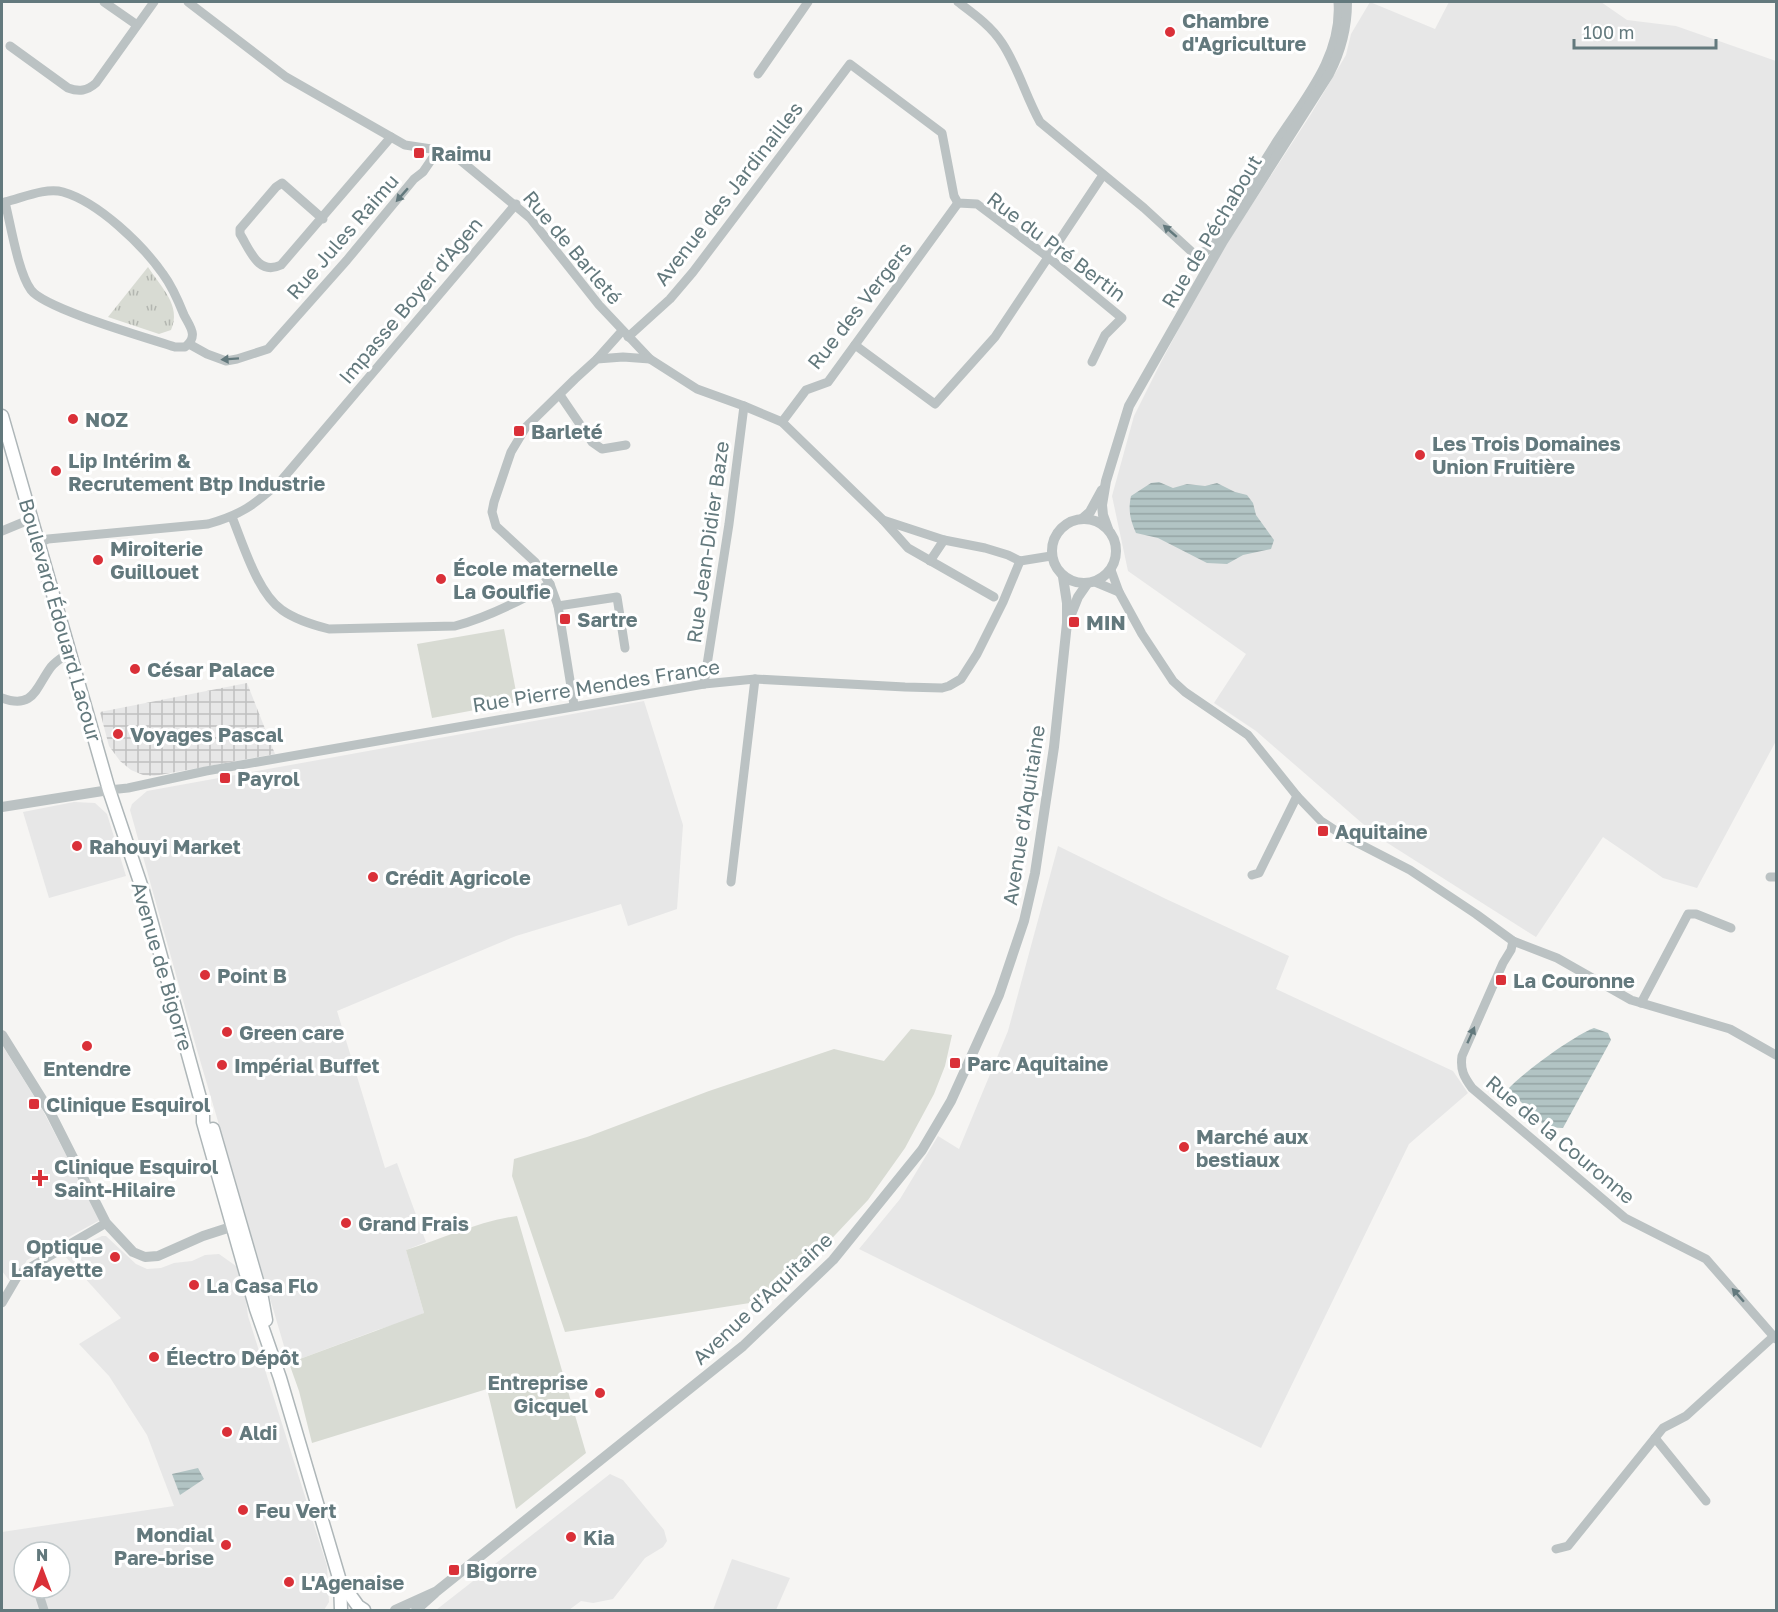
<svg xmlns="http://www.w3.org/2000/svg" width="1778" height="1612" viewBox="0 0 1778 1612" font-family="'Golos Text',sans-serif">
	<defs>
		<pattern id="industrial-grid" width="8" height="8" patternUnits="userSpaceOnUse" patternTransform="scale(1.5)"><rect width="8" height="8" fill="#e7e7e7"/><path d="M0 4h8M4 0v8" fill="none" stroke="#bfc0c0"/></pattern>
		<pattern id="park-tufts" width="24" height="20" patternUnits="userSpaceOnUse" patternTransform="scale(1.5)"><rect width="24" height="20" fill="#d8dbd3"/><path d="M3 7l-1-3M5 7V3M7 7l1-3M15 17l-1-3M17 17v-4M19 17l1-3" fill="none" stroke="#b3b6b0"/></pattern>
		<pattern id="water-rules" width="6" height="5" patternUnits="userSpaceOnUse" patternTransform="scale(1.5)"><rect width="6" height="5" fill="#b2c4c4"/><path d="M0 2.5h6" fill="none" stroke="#94a4a4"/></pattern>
	</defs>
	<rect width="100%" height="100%" fill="#f6f5f3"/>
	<g fill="#e7e7e7" fill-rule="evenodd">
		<polygon points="1370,2 1435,29 1449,2 1601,2 1627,20 1676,26 1776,61 1776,741 1697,888 1663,878 1603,837 1536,937 1378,837 1256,731 1214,703 1246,654 1128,571 1112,496 1134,416 1161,362 1214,263 1311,114 1346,55 1351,34"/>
		<polygon points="644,701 683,825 677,909 628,926 621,904 516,936 337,1011 385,1168 397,1163 426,1242 406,1250 424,1313 407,1321 377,1330 289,1363 197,1050 130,810 132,804 147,791"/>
		<polygon points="74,802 95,803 107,814 126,876 49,898 23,812"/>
		<polygon points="1058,846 1166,899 1289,956 1276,989 1453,1071 1468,1093 1409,1144 1261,1448 859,1249 900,1199 938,1136 959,1149 1008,1031"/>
		<polygon points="2,1045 42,1109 100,1220 27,1260 19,1274 9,1280 2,1271"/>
		<path d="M 102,1236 L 106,1236 L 136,1264 L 147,1269 L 161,1268 L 174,1263 L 192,1261 L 205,1255 L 219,1254 L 236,1266 L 246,1299 L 248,1316 L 327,1566 L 329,1602 L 324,1610 L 2,1610 L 2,1532 L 174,1506 L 147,1435 L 109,1376 L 79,1344 L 121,1318 L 63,1254 ZM 24,1552 L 60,1552 L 60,1588 L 24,1588 Z"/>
		<polygon points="610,1474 623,1480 664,1530 667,1541 663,1547 645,1558 613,1599 593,1603 581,1601 569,1610 436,1610"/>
		<polygon points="732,1559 790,1578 776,1610 713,1610"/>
	</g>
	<polygon fill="url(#industrial-grid)" points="247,683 275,754 154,776 143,775 131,770 120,761 109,746 100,712"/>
	<g fill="#d8dbd3">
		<polygon points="504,629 518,702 432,718 417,644"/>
		<polygon points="911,1029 952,1035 945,1066 934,1094 905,1148 868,1200 775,1299 565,1332 512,1176 514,1159 587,1137 709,1091 834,1049 884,1061"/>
		<path d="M 517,1216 L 586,1453 L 516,1509 L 487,1389 L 312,1443 L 299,1391 L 289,1363 L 424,1313 L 406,1250 C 443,1239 478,1221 517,1216 Z"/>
	</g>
	<path fill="url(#park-tufts)" d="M 148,267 C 161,287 182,306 171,330 L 159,334 L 108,317 Z"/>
	<g fill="url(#water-rules)">
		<path d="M 1159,482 L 1173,488 L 1187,484 L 1205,486 L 1217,483 L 1235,492 L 1247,495 L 1253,503 L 1256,515 L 1274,540 L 1271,549 L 1243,555 L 1227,564 L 1207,563 L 1158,538 L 1136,533 C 1130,519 1128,510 1131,496 L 1151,483 Z"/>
		<path d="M 1594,1028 L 1608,1033 L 1611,1040 L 1563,1128 L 1546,1127 L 1508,1089 C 1524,1072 1573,1036 1594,1028 Z"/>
		<polygon points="198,1468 204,1479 180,1495 172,1474"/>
	</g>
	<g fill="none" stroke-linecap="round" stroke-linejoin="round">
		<g stroke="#aeb6b8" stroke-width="15">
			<g id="secondary">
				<polyline points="2,416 109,790 143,891 203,1109 203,1122 256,1309 280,1378 340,1581 341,1610"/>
				<polyline points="213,1129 262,1298 266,1320"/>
				<polyline points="340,1581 358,1606 364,1610"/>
			</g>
		</g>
		<g stroke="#bbc2c3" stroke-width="9">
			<polyline points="104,2 137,25"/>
			<polyline points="188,2 286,77 405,145 438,150 460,160 530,218 599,305 650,359 697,389 744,406 782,422 883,520 944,540 985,548 1008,555 1020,561 1051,556"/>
			<path d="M 958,2 C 974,14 991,26 1002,43 C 1018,67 1026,97 1040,122 L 1144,208 L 1192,252 L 1198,254 L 1208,250 C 1231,213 1254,178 1277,141 C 1305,98 1342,56 1338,2"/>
			<path d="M 10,46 L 68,88 C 79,92 87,91 96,83 L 154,2"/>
			<polyline points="758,74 808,2"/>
			<path d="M 2,203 L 5,202 C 22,198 46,187 63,192 C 98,202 142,244 163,274 C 172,286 178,300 184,315 C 190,327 199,336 185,347 L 175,347 C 148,338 45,309 31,290 C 18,272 11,226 5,202"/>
			<path d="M 323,219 L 282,183 L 276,187 L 240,229 L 240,234 C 250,250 258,276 281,265 L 391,137"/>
			<polyline points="628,337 670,299 693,272 850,64 942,133 954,196 958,203 977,204 1048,257 1122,318 1105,335 1092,362"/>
			<polyline points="189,344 207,354 226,361 237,359 268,349 347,260 414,179 423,172 438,150"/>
			<polyline points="855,345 935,404 995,337 1103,175"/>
			<polyline points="597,359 622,331"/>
			<polyline points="560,395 592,442 602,449 626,445"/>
			<polyline points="782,422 806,390 828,382 958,203"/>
			<path d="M 232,517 C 243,544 258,594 282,610 C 296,620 313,625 329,629 L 455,626 C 489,617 520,601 550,584"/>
			<polyline points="883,520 908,548 994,597"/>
			<polyline points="2,531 31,519"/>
			<path d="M 38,543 L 48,539 L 208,524 C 241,515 254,505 280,482 L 516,204"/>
			<polyline points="930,561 944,540"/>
			<polyline points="1111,570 1119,592 1142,634 1173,681 1185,692 1248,735 1297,796 1321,821 1344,836 1410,870 1476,914 1513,941 1557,958 1631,1000 1730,1029 1776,1055"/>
			<polyline points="1095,582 1119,592"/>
			<polyline points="558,606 617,597 625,648"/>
			<polyline points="704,684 729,524 744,406"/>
			<path d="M 2,698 C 34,710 36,687 51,667 C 56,661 63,657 70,652"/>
			<polyline points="574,705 558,606 550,584 535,562 496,526 492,512 494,502 511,452 526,427 575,379 597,359 623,357 650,359"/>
			<polyline points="109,790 128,788 206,771 704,684 755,679 905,687 942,688 949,686 961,679 977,654 1003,602 1020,561"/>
			<polyline points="1252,875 1259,873 1297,796"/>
			<polyline points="1770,877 1776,877"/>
			<polyline points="731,882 755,679"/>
			<path d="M 1513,941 L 1511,950 L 1503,963 L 1462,1056 C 1460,1070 1464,1077 1472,1088 L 1625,1218 L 1706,1259 L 1776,1339"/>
			<polyline points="1641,1003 1688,914 1696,914 1731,928"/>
			<polyline points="2,1303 19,1274 106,1223"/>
			<polyline points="1655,1438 1706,1501"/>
			<polyline points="1556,1549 1568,1546 1663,1428 1686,1416 1774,1336"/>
			<polyline points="37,1588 44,1610"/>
		</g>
		<g stroke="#bbc2c3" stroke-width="10">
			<circle cx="1084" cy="551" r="32"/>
			<polyline points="1082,519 1090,512 1102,490"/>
			<path d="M 1108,529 L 1103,515 L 1102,505 L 1106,481 L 1129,406 L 1223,241 L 1329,74 C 1341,51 1347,28 1347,2"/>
			<polyline points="1070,617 1078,597 1087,584"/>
			<polyline points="2,807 109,790"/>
			<polyline points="2,1035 50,1112 106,1223 133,1252 145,1257 158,1256 203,1236 237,1225"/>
			<polyline points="395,1610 437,1591 743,1346 833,1260 922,1150 951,1101 999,995 1024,921 1035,873 1054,747 1067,623 1067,603 1063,577"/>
			<polyline points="416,1610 435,1593"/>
		</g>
		<use href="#secondary" stroke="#fff" stroke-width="12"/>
	</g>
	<defs><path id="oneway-solid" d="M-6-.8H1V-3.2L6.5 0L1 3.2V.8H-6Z" transform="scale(1.5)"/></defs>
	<g fill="#63797d">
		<use href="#oneway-solid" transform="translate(402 195) rotate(131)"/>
		<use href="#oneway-solid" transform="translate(1170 231) rotate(-139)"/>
		<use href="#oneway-solid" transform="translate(230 359) rotate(176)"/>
		<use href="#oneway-solid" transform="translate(1471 1035) rotate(-66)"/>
		<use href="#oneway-solid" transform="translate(1738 1295) rotate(-131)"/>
	</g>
	<g fill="#da3038" stroke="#fff" stroke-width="2">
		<circle cx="1170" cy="32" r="6"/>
		<rect x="413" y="147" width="12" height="12" rx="3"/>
		<circle cx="73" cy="419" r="6"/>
		<rect x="513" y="425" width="12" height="12" rx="3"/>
		<circle cx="1420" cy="455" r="6"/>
		<circle cx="56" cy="471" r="6"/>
		<circle cx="98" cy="560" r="6"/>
		<circle cx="441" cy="579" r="6"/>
		<rect x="559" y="613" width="12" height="12" rx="3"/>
		<rect x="1068" y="616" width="12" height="12" rx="3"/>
		<circle cx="135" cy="669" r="6"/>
		<circle cx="118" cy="734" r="6"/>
		<rect x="219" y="772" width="12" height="12" rx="3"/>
		<rect x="1317" y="825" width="12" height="12" rx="3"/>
		<circle cx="77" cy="846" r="6"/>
		<circle cx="373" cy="877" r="6"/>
		<circle cx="205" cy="975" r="6"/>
		<rect x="1495" y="974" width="12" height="12" rx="3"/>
		<circle cx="227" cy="1032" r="6"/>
		<circle cx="87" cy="1046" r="6"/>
		<rect x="949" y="1057" width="12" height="12" rx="3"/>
		<circle cx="222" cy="1065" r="6"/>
		<rect x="28" y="1098" width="12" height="12" rx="3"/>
		<circle cx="1184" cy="1147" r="6"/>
		<path d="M37 1169h6v6h6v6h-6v6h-6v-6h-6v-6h6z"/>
		<circle cx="346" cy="1223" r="6"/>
		<circle cx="115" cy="1257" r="6"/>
		<circle cx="194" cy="1285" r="6"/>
		<circle cx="154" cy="1357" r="6"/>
		<circle cx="600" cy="1393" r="6"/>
		<circle cx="227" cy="1432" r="6"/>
		<circle cx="243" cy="1510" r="6"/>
		<circle cx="571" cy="1537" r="6"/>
		<circle cx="226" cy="1545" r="6"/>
		<rect x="448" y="1564" width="12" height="12" rx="3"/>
		<circle cx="289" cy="1582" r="6"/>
	</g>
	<g text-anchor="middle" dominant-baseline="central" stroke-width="6" stroke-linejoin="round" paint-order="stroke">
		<g font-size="20" font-weight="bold" fill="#63797d" stroke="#fff" text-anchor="start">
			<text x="1182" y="20">Chambre<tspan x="1182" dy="23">d'Agriculture</tspan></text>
			<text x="431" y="153">Raimu</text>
			<text x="85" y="419">NOZ</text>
			<text x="531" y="431">Barleté</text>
			<text x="1432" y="443">Les Trois Domaines<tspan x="1432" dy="23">Union Fruitière</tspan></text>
			<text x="68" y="460">Lip Intérim &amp;<tspan x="68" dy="23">Recrutement Btp Industrie</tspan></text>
			<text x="110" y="548">Miroiterie<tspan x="110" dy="23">Guillouet</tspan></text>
			<text x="453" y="568">École maternelle<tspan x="453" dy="23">La Goulfie</tspan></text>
			<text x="577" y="619">Sartre</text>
			<text x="1086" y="622">MIN</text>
			<text x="147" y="669">César Palace</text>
			<text x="130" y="734">Voyages Pascal</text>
			<text x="237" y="778">Payrol</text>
			<text x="1335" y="831">Aquitaine</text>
			<text x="89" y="846">Rahouyi Market</text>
			<text x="385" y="877">Crédit Agricole</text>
			<text x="217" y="975">Point B</text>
			<text x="1513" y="980">La Couronne</text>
			<text x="239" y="1032">Green care</text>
			<text x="967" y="1063">Parc Aquitaine</text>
			<text x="234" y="1065">Impérial Buffet</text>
			<text x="87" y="1068" text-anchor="middle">Entendre</text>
			<text x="46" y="1104">Clinique Esquirol</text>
			<text x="1196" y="1136">Marché aux<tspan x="1196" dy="23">bestiaux</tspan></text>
			<text x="54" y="1166">Clinique Esquirol<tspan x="54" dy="23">Saint-Hilaire</tspan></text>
			<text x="358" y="1223">Grand Frais</text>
			<text x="103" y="1246" text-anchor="end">Optique<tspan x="103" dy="23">Lafayette</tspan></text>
			<text x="206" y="1285">La Casa Flo</text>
			<text x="166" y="1357">Électro Dépôt</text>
			<text x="588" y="1382" text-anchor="end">Entreprise<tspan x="588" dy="23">Gicquel</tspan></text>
			<text x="239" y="1432">Aldi</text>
			<text x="255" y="1510">Feu Vert</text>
			<text x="214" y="1534" text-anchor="end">Mondial<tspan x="214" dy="23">Pare-brise</tspan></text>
			<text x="583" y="1537">Kia</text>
			<text x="466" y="1570">Bigorre</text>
			<text x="301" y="1582">L'Agenaise</text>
		</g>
		<g font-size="20" fill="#63797d" stroke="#fff">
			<text transform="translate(728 193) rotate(-52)">Avenue des Jardinailles</text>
			<text transform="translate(1211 231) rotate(-59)">Rue de Péchabout</text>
			<text transform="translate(342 236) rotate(-49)">Rue Jules Raimu</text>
			<text transform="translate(1057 246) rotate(37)">Rue du Pré Bertin</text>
			<text transform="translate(573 247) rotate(50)">Rue de Barleté</text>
			<text transform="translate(410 300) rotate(-50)">Impasse Boyer d'Agen</text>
			<text transform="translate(859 305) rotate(-52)">Rue des Vergers</text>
			<text transform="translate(707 542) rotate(-82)">Rue Jean-Didier Baze</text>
			<text transform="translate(61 620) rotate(74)">Boulevard Édouard Lacour</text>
			<text transform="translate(596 685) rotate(-9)">Rue Pierre Mendes France</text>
			<text transform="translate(1023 815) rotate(-81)">Avenue d'Aquitaine</text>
			<text transform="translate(163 966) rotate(74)">Avenue de Bigorre</text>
			<text transform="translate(1561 1139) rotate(40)">Rue de la Couronne</text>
			<text transform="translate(762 1298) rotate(-43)">Avenue d'Aquitaine</text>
		</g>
	</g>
	<rect width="1778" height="1612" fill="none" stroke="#63797d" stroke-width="6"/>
	<g transform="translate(42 1570)"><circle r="28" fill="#ffffff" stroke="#c1c9cb" stroke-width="1.5"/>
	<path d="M0-4.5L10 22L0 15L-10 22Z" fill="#da3038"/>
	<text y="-9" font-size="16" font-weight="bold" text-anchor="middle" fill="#63797d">N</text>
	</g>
	<path d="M1574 39v9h142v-9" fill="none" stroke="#63797d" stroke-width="3"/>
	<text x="1583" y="39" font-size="18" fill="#63797d" stroke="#ffffff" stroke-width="4.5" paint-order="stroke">100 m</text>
</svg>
